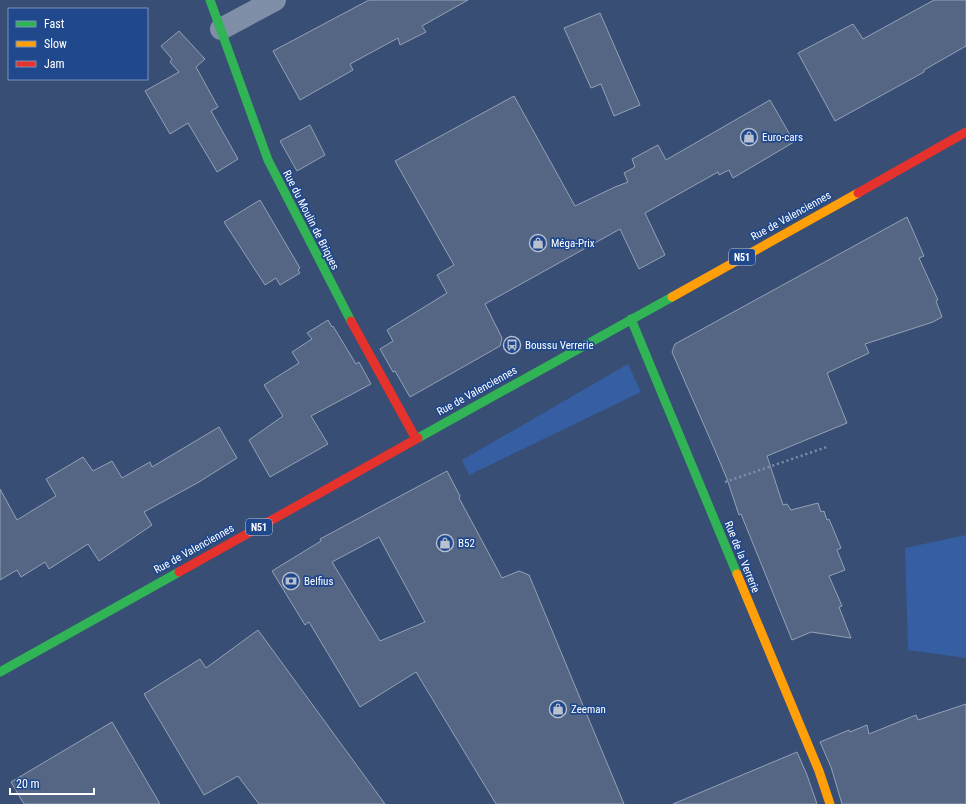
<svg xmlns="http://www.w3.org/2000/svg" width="966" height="804" viewBox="0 0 966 804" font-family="'Roboto Condensed',sans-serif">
	<rect width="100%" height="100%" fill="#384e74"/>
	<g fill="#355ea3">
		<polygon points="628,364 641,392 469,475 462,460"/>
		<polygon points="966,535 966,658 908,650 905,548"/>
	</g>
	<g fill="#556684" stroke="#94a1b7" fill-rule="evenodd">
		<polygon points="369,0 468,0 422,26 426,32 400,45 398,38 350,64 353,70 300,100 273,51"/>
		<polygon points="934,0 966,0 966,46 924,70 924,72 835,121 798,53 853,24 863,39"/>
		<polygon points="600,13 640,105 614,116 601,84 591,88 564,28"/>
		<polygon points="179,31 205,59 196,67 218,107 211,111 238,159 217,172 188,123 170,134 145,91 179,72 170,62 172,59 161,46"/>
		<polygon points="514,96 575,206 615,187 628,182 624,173 635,167 632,159 658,145 666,160 770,100 794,142 733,178 729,170 719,175 718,172 645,213 665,255 639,269 620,229 485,304 502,338 500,346 410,397 395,371 393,372 380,349 393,341 387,330 447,293 437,275 454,265 395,161"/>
		<polygon points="310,125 325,155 297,171 280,141"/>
		<polygon points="260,200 300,268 298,270 300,273 280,285 276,278 265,285 224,222"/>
		<polygon points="907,217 924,256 919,258 938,300 936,301 942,317 933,322 865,344 869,353 827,373 847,423 767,456 783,505 787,504 791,510 818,503 821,512 824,511 827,520 829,519 841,548 837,550 845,570 829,576 842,606 839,607 851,638 811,632 792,640 741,514 739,515 727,479 714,448 672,352 675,344"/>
		<polygon points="328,320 332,327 333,326 356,364 359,362 371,384 311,416 328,444 270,477 249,440 283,416 264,385 299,363 292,352 312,339 307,333"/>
		<polygon points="219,427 237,458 199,482 144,512 152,525 99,561 88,544 49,569 45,562 21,577 17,570 0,580 0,489 17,520 56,496 46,479 83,457 93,471 112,461 122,478 150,462 152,467"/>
		<path d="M 447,471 L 460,496 L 459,498 L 502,578 L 519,571 L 529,575 L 624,804 L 496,804 L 416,672 L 360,707 L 309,622 L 305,625 L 272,571 L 321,541 L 320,539 ZM 379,537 L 425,622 L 380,641 L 332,562 Z"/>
		<polygon points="258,630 328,726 385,804 259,804 238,776 204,795 144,694 200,659 206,668"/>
		<polygon points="966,704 966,804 842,804 831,767 820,742 849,730 850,732 867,725 869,734 916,715 918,720"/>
		<polygon points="112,722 160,804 24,804 11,782"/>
		<polygon points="797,752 807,775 817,804 673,804"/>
	</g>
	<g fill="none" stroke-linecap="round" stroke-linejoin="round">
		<polyline stroke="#808fa8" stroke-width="2.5" stroke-dasharray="2 3" stroke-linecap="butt" points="725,482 827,447"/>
		<polyline stroke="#808fa8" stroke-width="22" points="221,29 275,0"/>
		<g stroke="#30b455" stroke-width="9">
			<polyline points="210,0 268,160 351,321"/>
			<polyline points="631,319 737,574"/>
			<polyline points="418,438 672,297"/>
			<polyline points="0,672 179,572"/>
		</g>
		<g stroke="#ff9f0a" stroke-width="9">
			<polyline points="672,297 858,193"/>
			<polyline points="737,574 819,771 830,804"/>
		</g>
		<g stroke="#e5322d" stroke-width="9">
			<polyline points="858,193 966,132"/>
			<polyline points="351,321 416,439"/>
			<polyline points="179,572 418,438"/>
		</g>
	</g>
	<defs>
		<g id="shop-ring" transform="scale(0.9)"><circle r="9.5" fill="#20488d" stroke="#b9c1ce" stroke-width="1.5"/><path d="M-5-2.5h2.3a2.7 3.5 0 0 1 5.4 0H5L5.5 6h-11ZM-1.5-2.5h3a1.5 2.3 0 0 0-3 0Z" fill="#b9c1ce"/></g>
		<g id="bus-ring" transform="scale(0.9)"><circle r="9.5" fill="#20488d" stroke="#b9c1ce" stroke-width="1.5"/><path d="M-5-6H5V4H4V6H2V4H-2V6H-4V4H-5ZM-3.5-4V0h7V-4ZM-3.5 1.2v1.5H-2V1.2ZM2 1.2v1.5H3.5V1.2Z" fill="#b9c1ce"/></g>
		<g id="bank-ring" transform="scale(0.9)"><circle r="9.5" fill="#20488d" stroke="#b9c1ce" stroke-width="1.5"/><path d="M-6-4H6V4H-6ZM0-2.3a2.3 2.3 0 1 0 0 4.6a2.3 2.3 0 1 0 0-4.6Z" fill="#b9c1ce"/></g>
	</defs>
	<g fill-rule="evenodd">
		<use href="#shop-ring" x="749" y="137"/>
		<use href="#shop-ring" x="538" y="243"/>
		<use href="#bus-ring" x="512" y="345"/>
		<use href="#shop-ring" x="445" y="543"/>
		<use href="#bank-ring" x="291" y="581"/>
		<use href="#shop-ring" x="558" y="709"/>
	</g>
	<g text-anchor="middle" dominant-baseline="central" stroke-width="3.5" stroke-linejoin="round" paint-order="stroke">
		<g fill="#20488d" stroke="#bcc8dd" stroke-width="1">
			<rect x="729" y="249" width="26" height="16" rx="3"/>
			<rect x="246" y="519" width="26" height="16" rx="3"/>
		</g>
		<g font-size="10" font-weight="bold" fill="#fff">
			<text x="742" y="257">N51</text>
			<text x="259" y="527">N51</text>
		</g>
		<g font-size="11" fill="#fff" stroke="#20488d" text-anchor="start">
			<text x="762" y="137">Euro-cars</text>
			<text x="551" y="243">Méga-Prix</text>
			<text x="525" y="345">Boussu Verrerie</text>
			<text x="458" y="543">B52</text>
			<text x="304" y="581">Belfius</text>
			<text x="571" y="709">Zeeman</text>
		</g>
		<g font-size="11" fill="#fff" stroke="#20488d">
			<text transform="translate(791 216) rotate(-29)">Rue de Valenciennes</text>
			<text transform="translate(311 220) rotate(63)">Rue du Moulin de Briques</text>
			<text transform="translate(477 391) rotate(-29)">Rue de Valenciennes</text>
			<text transform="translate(194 549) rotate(-29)">Rue de Valenciennes</text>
			<text transform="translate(742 557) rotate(68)">Rue de la Verrerie</text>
		</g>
	</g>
	<rect x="8" y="8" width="140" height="72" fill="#20488d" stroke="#7991bb"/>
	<rect x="16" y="21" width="20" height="6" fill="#30b455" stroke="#7991bb"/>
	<text x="44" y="28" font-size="12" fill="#ffffff">Fast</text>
	<rect x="16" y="41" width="20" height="6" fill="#ff9f0a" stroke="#7991bb"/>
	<text x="44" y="48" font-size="12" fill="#ffffff">Slow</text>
	<rect x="16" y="61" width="20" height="6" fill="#e5322d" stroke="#7991bb"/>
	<text x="44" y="68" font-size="12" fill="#ffffff">Jam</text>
	<path d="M10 788v6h84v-6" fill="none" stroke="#ffffff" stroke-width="2"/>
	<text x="16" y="788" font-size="12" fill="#ffffff" stroke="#20488d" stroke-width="3" paint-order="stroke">20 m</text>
</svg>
